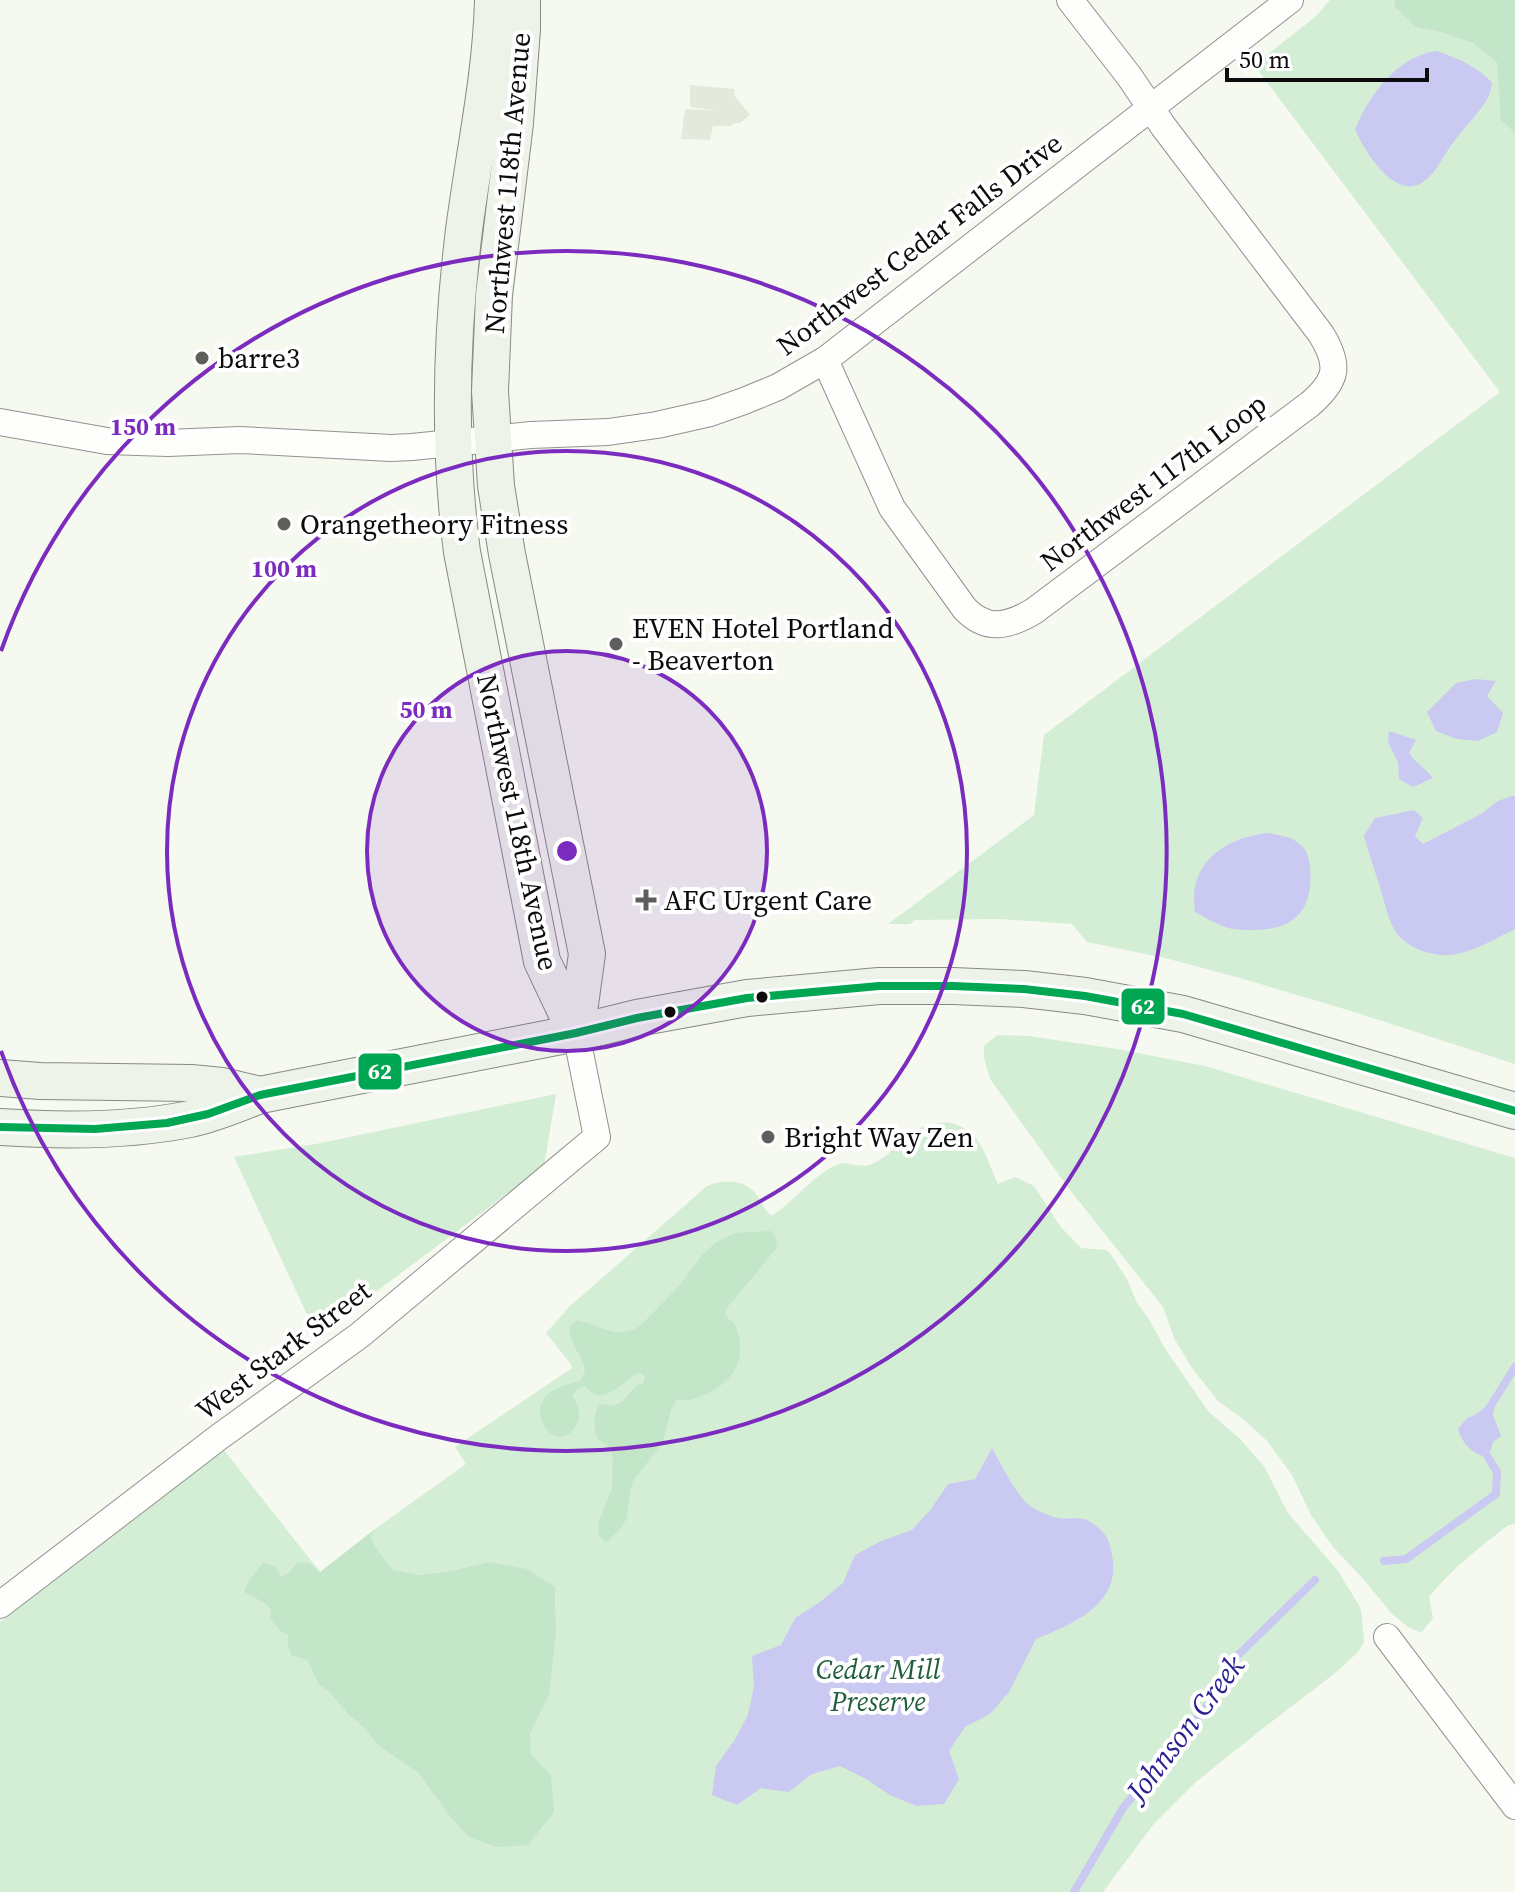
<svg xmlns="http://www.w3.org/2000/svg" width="1515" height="1892" viewBox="0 0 1515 1892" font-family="'Source Serif 4',serif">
	<rect width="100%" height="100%" fill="#f5f9f0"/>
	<g fill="#d4eed6">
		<polygon points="1330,0 1515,0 1515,1064 1351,1011 1240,978 1165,958 1087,942 1072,924 1000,919 915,920 910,924 888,924 1034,815 1044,735 1500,392 1254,65 1315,17"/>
		<path d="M 997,1035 L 1028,1036 L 1117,1049 L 1205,1066 L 1515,1158 L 1515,1524 L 1507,1526 C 1479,1548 1451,1569 1429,1597 L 1433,1618 L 1421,1633 L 1407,1626 L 1391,1613 L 1365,1581 L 1333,1547 L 1311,1515 L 1292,1475 L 1267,1441 L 1243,1419 L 1218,1401 L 1192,1368 L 1175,1340 L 1163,1307 L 1070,1190 L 990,1079 L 984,1058 L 984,1046 Z"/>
		<polygon points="556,1094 544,1166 317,1336 234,1157 316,1144"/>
		<path d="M 947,1122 C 982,1129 985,1156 998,1184 L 1015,1177 L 1034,1186 L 1060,1226 L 1081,1248 L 1106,1250 L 1110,1253 L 1127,1279 L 1137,1303 L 1149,1319 L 1164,1347 L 1208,1411 L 1240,1439 L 1264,1466 L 1288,1513 L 1338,1571 L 1360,1607 L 1362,1617 L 1364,1642 L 1358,1652 L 1334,1674 L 1266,1726 L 1197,1781 L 1153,1825 L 1103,1892 L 0,1892 L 0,1622 L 224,1450 L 320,1572 L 291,1570 L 281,1577 L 263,1564 L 248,1581 L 244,1592 L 264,1603 L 271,1611 L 270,1619 L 280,1631 L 288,1634 L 288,1645 L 307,1660 L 319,1685 L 328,1691 L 348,1714 L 363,1727 L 379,1746 L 418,1773 L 449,1815 L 481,1757 L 550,1681 L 556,1635 L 555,1587 L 488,1562 L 455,1570 L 419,1575 L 392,1570 L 378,1551 L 371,1536 L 375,1529 L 466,1464 L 455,1447 L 572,1368 L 570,1363 L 546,1333 L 569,1307 L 707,1186 C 723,1179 745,1179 756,1194 C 762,1202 764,1211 772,1216 C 794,1201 811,1177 836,1165 C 848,1159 858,1170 872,1164 C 887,1158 903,1139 917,1130 C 925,1124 937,1124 947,1122 Z"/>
	</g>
	<g fill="#c3e5c8">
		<polygon points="1395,0 1515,0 1515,133 1501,120 1497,62 1473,43 1445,33 1416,27 1395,7"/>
		<path d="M 771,1231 L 777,1239 L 776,1249 L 726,1309 C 725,1322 734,1318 737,1329 C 748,1367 728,1387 694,1399 C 687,1401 682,1399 676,1400 L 671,1410 L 663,1442 L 633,1481 L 630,1492 L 627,1518 L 621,1528 L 606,1543 L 599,1535 L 598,1524 L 612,1489 L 613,1458 L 610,1448 L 597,1438 C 594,1428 592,1412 601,1404 C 628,1411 624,1389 643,1383 L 645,1378 L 642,1373 L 637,1373 C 627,1379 607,1401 595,1394 C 590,1392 588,1388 584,1386 L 579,1388 L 572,1395 C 575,1401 579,1406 579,1413 C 580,1424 569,1440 556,1436 C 540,1431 534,1406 547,1395 C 556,1386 570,1385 581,1380 L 585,1370 C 582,1354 568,1343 570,1326 L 578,1320 L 613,1332 L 624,1332 L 635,1329 L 643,1323 L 680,1285 L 702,1255 L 715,1243 L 735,1233 Z"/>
		<polygon points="375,1529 371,1537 378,1551 393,1570 419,1575 455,1570 488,1562 527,1569 555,1587 556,1635 549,1694 530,1733 531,1755 551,1775 554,1812 528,1845 496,1847 469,1837 449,1815 418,1773 379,1746 363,1727 348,1714 328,1691 319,1685 307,1660 291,1655 288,1645 288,1634 280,1631 270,1619 271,1610 264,1603 244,1592 248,1581 263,1563 275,1566 281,1577 291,1570 298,1562 309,1563 320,1572"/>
	</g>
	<polygon fill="#e4e9dc" points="690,85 735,89 734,95 750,115 740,123 734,123 730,126 713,126 710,140 681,139 685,109 719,111 690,107"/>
	<g fill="#cac9f1">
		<path d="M 1437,51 C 1457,58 1479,67 1492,83 C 1491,87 1491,91 1489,95 C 1484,108 1464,128 1455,140 C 1446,151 1440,166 1430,176 C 1400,209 1367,155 1355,130 C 1369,95 1397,56 1437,51 Z"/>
		<polygon points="1476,679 1496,681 1487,696 1503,713 1497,732 1478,741 1457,739 1436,731 1427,712 1456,683"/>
		<path d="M 1389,731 L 1416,740 L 1409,753 C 1416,763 1426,769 1433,778 L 1413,787 L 1399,779 L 1398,762 L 1388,742 Z"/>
		<path d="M 1515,795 L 1515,929 C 1497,938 1471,953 1451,955 C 1432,957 1407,948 1396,932 C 1388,920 1385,904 1381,890 C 1375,872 1369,854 1364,836 L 1375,818 L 1414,810 L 1423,818 L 1415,836 L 1423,844 L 1481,814 L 1498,801 Z"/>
		<path d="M 1267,833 C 1281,835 1297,837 1305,850 C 1311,860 1311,876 1310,887 C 1306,920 1283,930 1253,930 C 1245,930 1236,930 1228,928 C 1216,924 1206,918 1195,912 C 1194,906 1194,899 1194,893 C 1198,854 1234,837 1267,833 Z"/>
		<path d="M 1496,1398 L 1493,1415 L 1501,1436 L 1493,1442 L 1488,1457 C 1472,1455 1462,1443 1458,1429 L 1467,1418 L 1475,1415 Z"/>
		<path d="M 992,1448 C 1001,1464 1016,1495 1030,1506 C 1036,1510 1051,1517 1058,1518 C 1068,1520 1080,1516 1089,1521 C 1105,1532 1109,1537 1112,1555 C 1122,1604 1073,1624 1036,1639 L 1009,1692 L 990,1714 L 965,1727 L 949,1751 L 959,1779 L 944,1804 L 916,1806 L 890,1795 L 866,1779 L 840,1766 L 812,1774 L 789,1792 L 761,1788 L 737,1805 L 712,1795 L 716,1766 L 734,1741 L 748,1715 L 754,1686 L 752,1656 L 781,1645 L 795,1618 L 820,1602 L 843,1583 L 855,1555 L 881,1541 L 912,1530 L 931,1509 L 948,1484 L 975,1479 Z"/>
	</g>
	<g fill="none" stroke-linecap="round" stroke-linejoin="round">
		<g stroke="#cac9f1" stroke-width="8">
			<polyline points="1490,1407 1515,1367"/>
			<polyline points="1384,1561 1406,1559 1496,1494 1497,1472 1483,1449"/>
			<polyline points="1074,1892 1123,1808 1209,1704 1232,1661 1315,1580"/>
		</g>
		<g stroke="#91938f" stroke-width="28">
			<g id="street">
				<path d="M 825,360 L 892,508 L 965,609 C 987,632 1009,626 1034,611 L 1310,404 C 1338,380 1340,365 1321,334 L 1163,126 L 1129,76 L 1070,0"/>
				<polyline points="0,422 107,441 168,443 240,440 391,448 412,447 531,435 608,432 657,425 710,413 744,401 778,387 825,360 1290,0"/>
				<polyline points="0,1605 219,1437 360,1335 597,1137 576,1033"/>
				<polyline points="1387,1637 1515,1806"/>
			</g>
		</g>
		<g stroke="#888985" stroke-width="38">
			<g id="secondary">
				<path d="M 493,0 C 491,77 474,153 464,230 C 451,336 448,445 462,552 L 542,961 L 576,1033"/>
				<polyline points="522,0 522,29 515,123 494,295 490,391 496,486 507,554 587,954 576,1033"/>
				<polyline points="0,1078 40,1081 191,1083 222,1086 260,1095"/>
				<path d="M 0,1127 C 60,1131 131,1131 190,1119 C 214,1114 237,1104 260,1095 L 576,1033 L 637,1018 L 747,998 L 879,986 L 953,986 L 1024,989 L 1085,996 L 1183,1014 L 1515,1111"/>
			</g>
		</g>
		<use href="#street" stroke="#fefefd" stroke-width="26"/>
		<use href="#secondary" stroke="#edf3e9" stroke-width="36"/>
		<g stroke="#fff" stroke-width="14">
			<polyline id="bus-1" points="0,1127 95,1129 167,1123 208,1114 260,1095 576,1033 637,1018 747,998 879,986 953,986 1024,989 1085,996 1183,1014 1515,1111"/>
		</g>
		<use href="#bus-1" stroke="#00a651" stroke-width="8"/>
	</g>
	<circle cx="567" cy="851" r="200" fill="#7b2cbf" fill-opacity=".12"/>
	<g fill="none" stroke="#7b2cbf" stroke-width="4">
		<circle cx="567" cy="851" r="200"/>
		<circle cx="567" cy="851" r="400"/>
		<path d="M1 651A600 600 0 1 1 1 1051"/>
	</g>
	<g fill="#5e5f5c" stroke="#fff" stroke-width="3">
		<circle cx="202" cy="358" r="8"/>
		<circle cx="284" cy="524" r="8"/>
		<circle cx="616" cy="644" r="8"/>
		<path d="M642 888h8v8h8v8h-8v8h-8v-8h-8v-8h8z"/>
		<circle cx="768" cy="1137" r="8"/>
	</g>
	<g fill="#0c0c0c" stroke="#fff" stroke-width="3">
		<circle cx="762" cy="997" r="7"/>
		<circle cx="670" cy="1012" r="7"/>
	</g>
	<g text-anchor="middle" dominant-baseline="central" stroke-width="8" stroke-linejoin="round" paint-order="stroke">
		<g font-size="28" fill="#0c0c0c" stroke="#fff">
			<text transform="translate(507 183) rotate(-85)">Northwest 118th Avenue</text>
			<text transform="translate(919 244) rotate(-37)">Northwest Cedar Falls Drive</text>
			<text transform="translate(1153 482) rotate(-37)">Northwest 117th Loop</text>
			<text transform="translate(518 822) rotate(78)">Northwest 118th Avenue</text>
			<text transform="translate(283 1350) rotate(-37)">West Stark Street</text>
		</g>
		<g font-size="28" fill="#0c0c0c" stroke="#fff" text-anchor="start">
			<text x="218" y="358">barre3</text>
			<text x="300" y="524">Orangetheory Fitness</text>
			<text x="632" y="628">EVEN Hotel Portland<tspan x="632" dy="32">- Beaverton</tspan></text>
			<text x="664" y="900">AFC Urgent Care</text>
			<text x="784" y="1137">Bright Way Zen</text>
		</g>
		<g font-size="28" font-style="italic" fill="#225e3e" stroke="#fff">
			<text x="878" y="1669">Cedar Mill<tspan x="878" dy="32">Preserve</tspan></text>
		</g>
		<g font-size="30" font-style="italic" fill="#2d2093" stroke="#fff">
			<text transform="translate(1185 1728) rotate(-53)">Johnson Creek</text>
		</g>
	</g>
	<circle cx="567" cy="851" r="12" fill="#7b2cbf" stroke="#fff" stroke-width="4"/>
	<g font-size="24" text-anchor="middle" font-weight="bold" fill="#7b2cbf" stroke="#fff" stroke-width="8" stroke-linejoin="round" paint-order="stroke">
		<text x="143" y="435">150 m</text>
		<text x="284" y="577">100 m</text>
		<text x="426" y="718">50 m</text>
	</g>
	<g stroke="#fff" stroke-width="3">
		<rect x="1120" y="987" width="46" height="39" rx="8" fill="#00a651"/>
		<rect x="357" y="1052" width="46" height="39" rx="8" fill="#00a651"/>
	</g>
	<g font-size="22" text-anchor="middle" font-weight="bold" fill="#fff">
		<text x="1143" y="1014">62</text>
		<text x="380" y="1079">62</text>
	</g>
	<path d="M1227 68v12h200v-12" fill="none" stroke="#0c0c0c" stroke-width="4"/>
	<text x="1239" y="68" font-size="24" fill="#0c0c0c" stroke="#ffffff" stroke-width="6" paint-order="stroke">50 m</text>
</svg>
